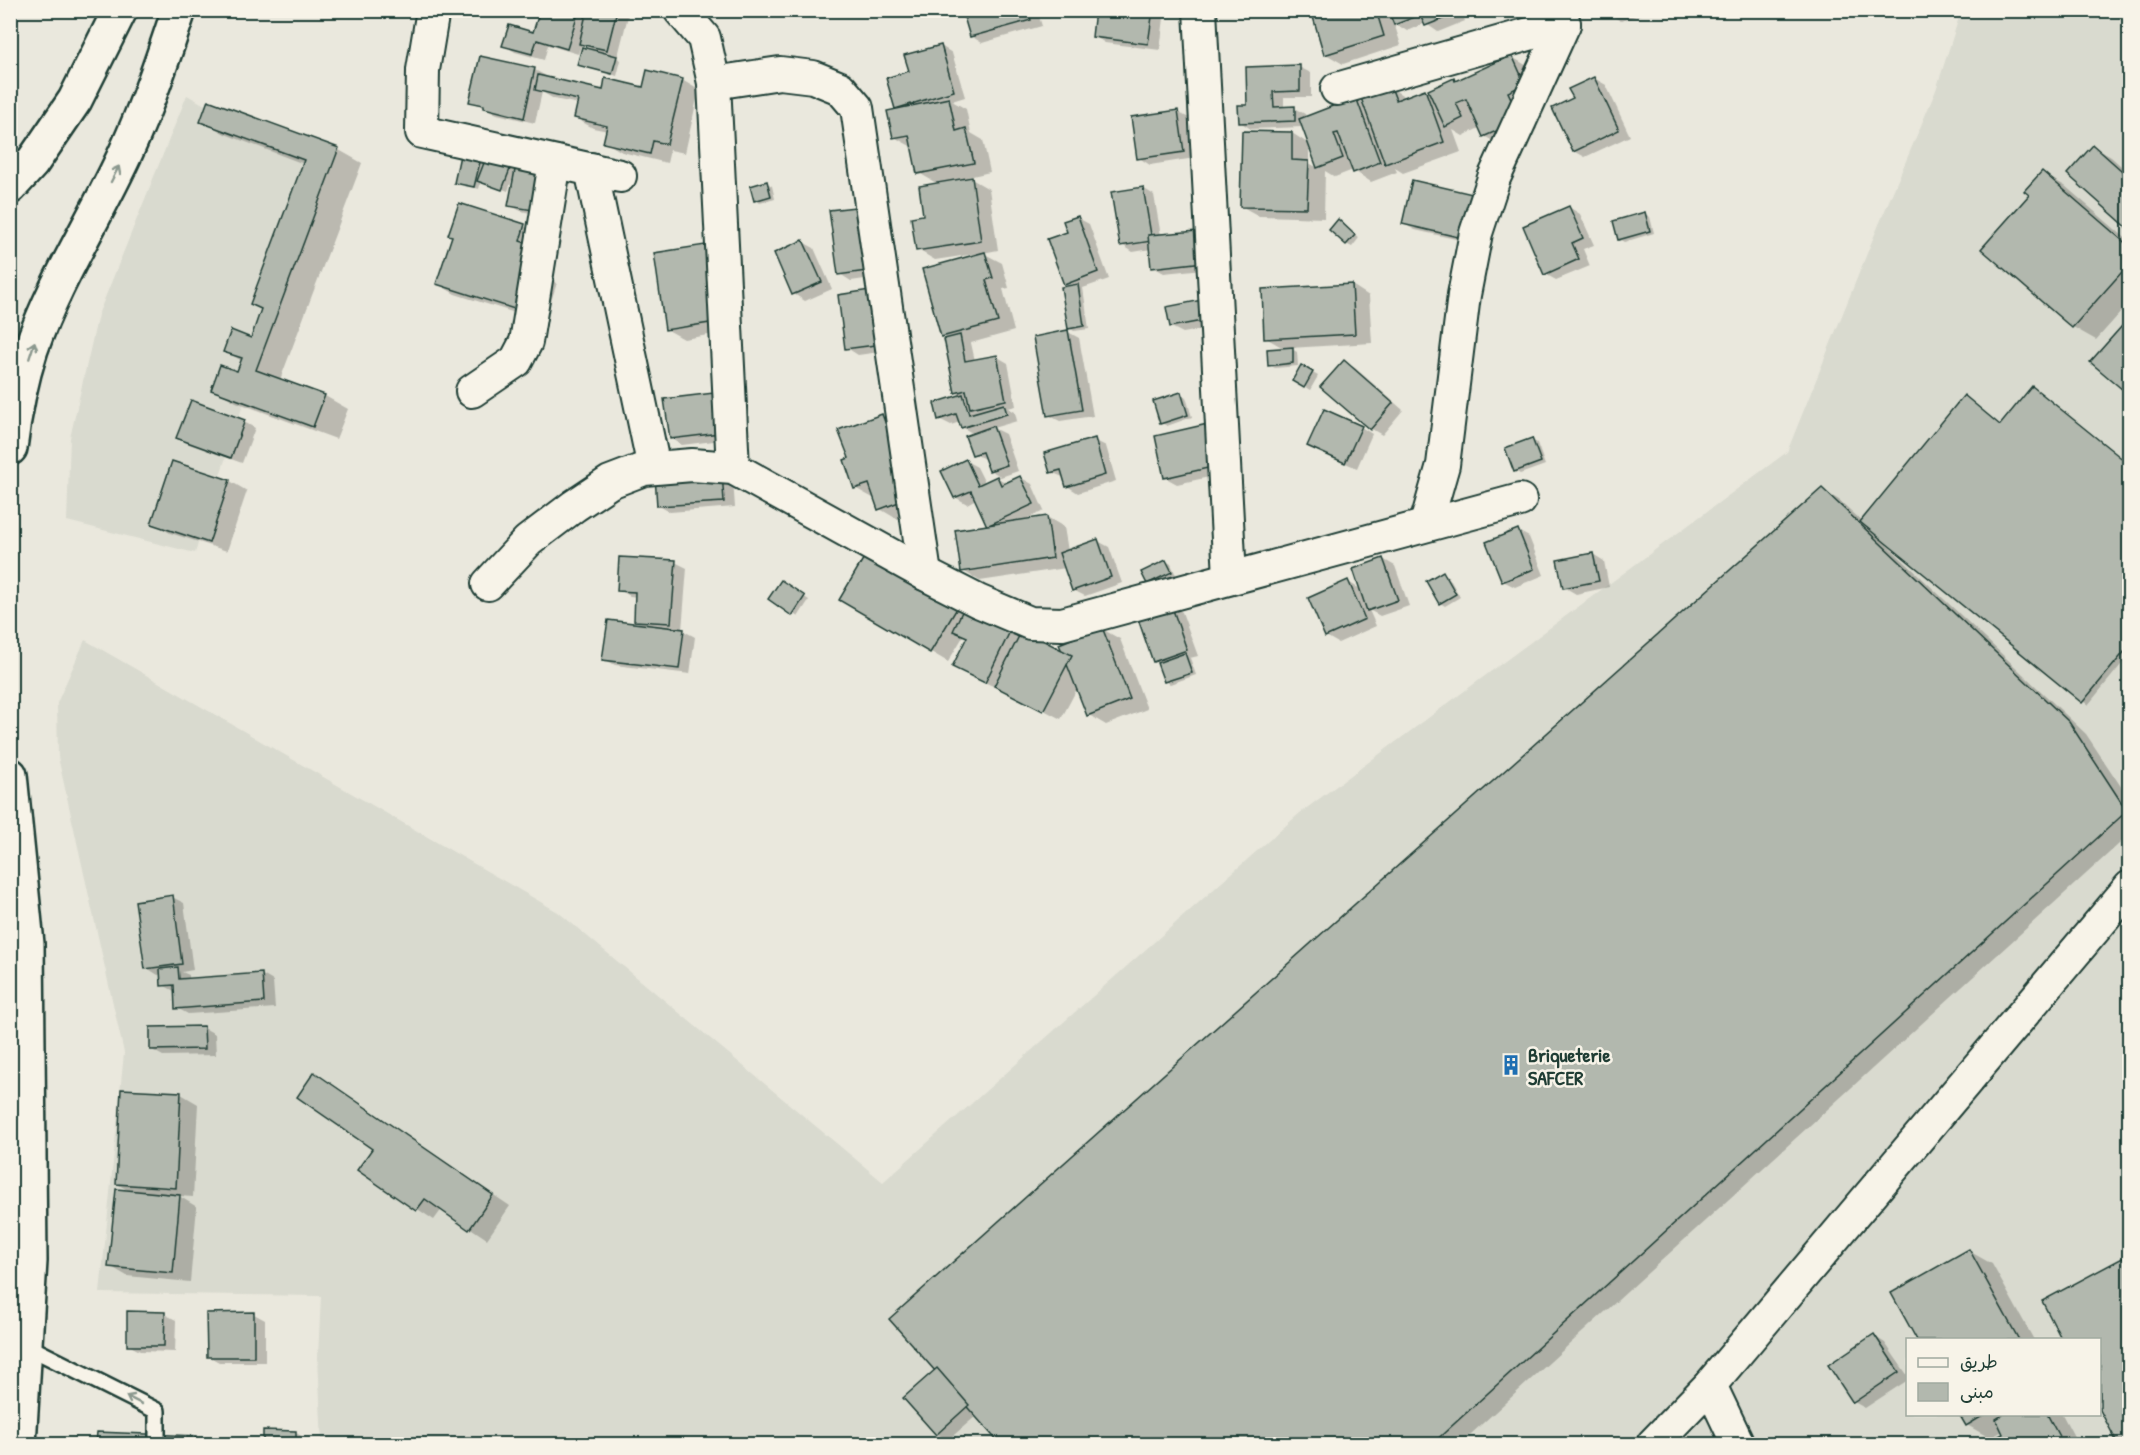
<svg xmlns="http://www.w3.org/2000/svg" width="2140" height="1455" viewBox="0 0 2140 1455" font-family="'Patrick Hand','Playpen Sans Arabic',sans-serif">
	<rect width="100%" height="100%" fill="#eae8dd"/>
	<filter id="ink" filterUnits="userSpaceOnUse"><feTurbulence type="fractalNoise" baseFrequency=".0167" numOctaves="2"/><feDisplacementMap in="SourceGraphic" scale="12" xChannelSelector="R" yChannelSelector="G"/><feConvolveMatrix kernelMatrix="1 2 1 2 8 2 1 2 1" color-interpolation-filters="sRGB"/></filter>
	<g filter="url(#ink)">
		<g fill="#d9dacf" fill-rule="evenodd">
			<path d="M 1961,11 L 2129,11 L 2129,1444 L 322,1444 L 318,1357 L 321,1296 L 100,1293 L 124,1053 L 58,757 L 57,703 L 85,640 L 558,912 L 883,1182 L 1300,813 L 1787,452 L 1872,241 L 1936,90 ZM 1908,1340 L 2100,1340 L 2100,1414 L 1908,1414 Z"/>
			<polygon points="187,95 319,169 195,553 67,521 70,438 98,315"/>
		</g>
		<g fill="#0003" fill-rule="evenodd">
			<polygon points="542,10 618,10 628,16 618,56 612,55 621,60 617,76 579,64 595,51 582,43 578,54 548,45 544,60 515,52 504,45 534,34"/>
			<polygon points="964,10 1037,10 1042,26 982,43 971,36"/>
			<polygon points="1097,10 1165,10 1160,50 1105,43 1094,36"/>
			<polygon points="1312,10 1461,10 1465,21 1438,32 1425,23 1407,31 1394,23 1401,45 1343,64 1326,54"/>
			<polygon points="1491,10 1521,10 1503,17"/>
			<polygon points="1609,10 1653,10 1621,21 1610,15"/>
			<polygon points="941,46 952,53 965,97 952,101 966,109 971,133 983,140 990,172 968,177 989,189 998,250 983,253 1002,263 1009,288 1003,289 1014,331 971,343 975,361 996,356 1008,363 1016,406 1008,408 1015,412 1017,421 993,428 1005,434 1018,471 998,478 1007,483 1020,477 1032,484 1044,511 1024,520 1047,517 1064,527 1068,551 1098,541 1109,547 1122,583 1085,596 1073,590 1066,568 980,581 963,571 989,526 976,499 967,504 955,497 966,461 977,467 985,483 1000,476 990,470 987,460 974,454 975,435 962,427 960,422 951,425 939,419 963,396 956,392 946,338 942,336 976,256 975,254 935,260 918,250 925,216 938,184 919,173 912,147 894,137 900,110 896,108 910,72"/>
			<polygon points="481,57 535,70 546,76 546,78 604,92 644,89 682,80 699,90 685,153 670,150 667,163 622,152 605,142 608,131 593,128 575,118 579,104 554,99 542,92 535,123 497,114 471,101"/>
			<path d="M 1512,57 L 1529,67 L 1525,102 L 1537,129 L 1502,146 L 1484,136 L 1481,127 L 1463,136 L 1453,130 L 1461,152 L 1403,173 L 1395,168 L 1397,172 L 1371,182 L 1353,170 L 1335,177 L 1325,171 L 1324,218 L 1259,216 L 1241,206 L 1292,133 L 1309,144 L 1303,127 L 1251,129 L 1240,122 L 1248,107 L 1299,67 L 1311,73 L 1311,97 L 1284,97 L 1284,108 L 1294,108 L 1305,114 L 1306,118 L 1356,99 L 1365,104 L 1391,88 L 1407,98 L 1425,91 L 1432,95 L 1454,80 L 1457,82 ZM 1309,144 L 1310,144 L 1318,168 L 1309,163 Z"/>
			<polygon points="1594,78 1606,85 1630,136 1585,157 1574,151 1575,99"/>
			<polygon points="209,102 339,150 362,163 280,380 325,396 348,409 336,439 236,402 213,389 238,373 242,361 225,351 251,340 263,310 252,304 304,164 225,134 202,121"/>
			<polygon points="1177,112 1189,118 1195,158 1150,165 1139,158"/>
			<polygon points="463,147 517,168 550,217 521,211 509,205 515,177 513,177 508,191 481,181 479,189 456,182"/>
			<polygon points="2094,147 2111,157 2130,174 2130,228"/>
			<polygon points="2042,173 2065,186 2130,242 2130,302 2096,340 2073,327 1983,249 2031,195"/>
			<polygon points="1414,182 1482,245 1415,230 1404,224"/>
			<polygon points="767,183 772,186 775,199 760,203 755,200"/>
			<polygon points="1143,188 1154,195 1161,236 1224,267 1164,273 1153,267 1151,249 1133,252 1122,245"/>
			<polygon points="872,206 892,275 851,281 840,274"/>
			<polygon points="1569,207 1580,214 1594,245 1583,249 1590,266 1556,280 1545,274"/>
			<polygon points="1645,214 1650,217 1654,233 1624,242 1619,239"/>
			<polygon points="1078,218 1089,224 1109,279 1083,288 1089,329 1074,331 1069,328 1070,287 1065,284 1069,233"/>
			<polygon points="1339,221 1359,238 1352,247 1346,244"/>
			<polygon points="524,226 542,235 543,275 557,283 544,322 455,294 438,284"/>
			<polygon points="803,242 814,248 832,289 805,301 794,294"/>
			<polygon points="705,246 722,256 733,331 684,339 666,329"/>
			<polygon points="1352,285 1369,296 1372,343 1290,348 1297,352 1298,366 1275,368 1269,365 1285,349 1266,338"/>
			<polygon points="839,296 894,350 858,355 847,348"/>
			<polygon points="1228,305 1236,350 1220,354 1205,329 1183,333 1171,327"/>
			<polygon points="1068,332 1079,338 1093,416 1060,421 1048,415"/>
			<polygon points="1344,362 1355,368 1403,410 1382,435 1370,428"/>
			<polygon points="1302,367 1318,376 1310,390 1294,380"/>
			<polygon points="1180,394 1186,397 1192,417 1167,426 1162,423"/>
			<polygon points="1969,400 2001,426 2130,466 2130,654 2088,705 1889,543 1887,545 2086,734 2130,800 2130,834 1460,1444 1002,1444 976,1416 948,1440 937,1434 936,1370 1822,490 1839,500 1862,521"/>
			<polygon points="666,401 738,438 682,445 671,438"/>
			<polygon points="882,416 899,426 929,507 897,519 880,509 875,497 873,498 855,488 851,459"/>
			<polygon points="244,422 255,428 242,463 189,444 178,437"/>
			<polygon points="1361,427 1372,434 1357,468 1320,452"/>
			<polygon points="1157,438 1232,472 1177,484 1166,478"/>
			<polygon points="1094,440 1106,446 1116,481 1078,493 1067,486 1065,478 1051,472"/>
			<polygon points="1532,440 1537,443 1545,465 1520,474 1515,471"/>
			<polygon points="173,463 230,481 247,491 227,551 170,533 153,523"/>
			<polygon points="657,478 733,480 735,507 670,512 659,506"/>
			<polygon points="1518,531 1529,537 1544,575 1515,587 1503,581"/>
			<polygon points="869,551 1065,653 1102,629 1120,639 1147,709 1106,725 1089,715 1078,687 1061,719 998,686 997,688 965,673 968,637 964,635 948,662 841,599"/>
			<polygon points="1593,554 1604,561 1609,587 1576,594 1564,587"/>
			<polygon points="1383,559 1395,566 1409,606 1380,616 1369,610 1376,626 1338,643 1326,636 1348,582 1362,590"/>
			<polygon points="1166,561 1171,564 1176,575 1153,586 1148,583"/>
			<polygon points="675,562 687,568 682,630 695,637 690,674 615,665 604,659 644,626 635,621 637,597 630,596 619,590"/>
			<polygon points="1443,573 1448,576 1460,597 1445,606 1440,603"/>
			<polygon points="786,585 809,600 798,617 770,599"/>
			<polygon points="1170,605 1182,612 1198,656 1190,658 1196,675 1170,684 1165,681 1159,663 1155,661"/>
			<polygon points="172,897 184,903 193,970 182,972 189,975 189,980 261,974 273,981 275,1008 188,1014 177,1008 176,992 163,985 162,974 158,975 147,968"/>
			<polygon points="204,1028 215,1034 216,1055 163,1056 152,1050"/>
			<polygon points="315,1074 510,1206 487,1239 442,1209 434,1220 359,1170 374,1149"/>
			<polygon points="181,1094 198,1104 193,1197 179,1196 197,1207 190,1282 127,1276 110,1266 131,1192 117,1184"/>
			<polygon points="1969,1251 1992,1264 2034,1340 1919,1340"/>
			<polygon points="2130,1256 2130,1444 2119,1444 2100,1407 2100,1340"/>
			<polygon points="164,1314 176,1320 175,1352 140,1351 128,1345"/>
			<polygon points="254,1314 265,1320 265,1362 219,1362 208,1356"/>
			<polygon points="1874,1336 1885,1343 1908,1376 1908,1380 1865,1408 1854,1402"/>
			<polygon points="1961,1414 2062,1414 2078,1444 1985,1444 2005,1434 2003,1431 1990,1438 1967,1425"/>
			<polygon points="265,1432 296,1433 307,1439 307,1444 264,1444"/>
			<polygon points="98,1434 195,1438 199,1440 234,1441 239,1444 98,1444"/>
		</g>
		<g fill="#b2b8ae" stroke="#1f3d34" stroke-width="1.5">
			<polygon points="540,10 579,10 567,49 537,40 532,54 502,46 509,25 533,32"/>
			<polygon points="587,10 617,10 607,50 579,44"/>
			<polygon points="962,10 1028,10 1031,20 970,37"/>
			<polygon points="1095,10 1153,10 1148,44 1092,37"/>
			<polygon points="1311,10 1376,10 1384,36 1324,55"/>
			<polygon points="1388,10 1453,10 1455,14 1425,26 1420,15 1394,25"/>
			<polygon points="941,45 954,91 895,109 886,78 909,71 904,55"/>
			<polygon points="582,47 617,56 612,74 577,65"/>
			<polygon points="1512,55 1525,84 1508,92 1521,120 1483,137 1466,99 1456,103 1463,118 1445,127 1428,90 1454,78 1455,81"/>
			<polygon points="480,56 535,68 524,118 484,108 484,105 469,102"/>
			<polygon points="1300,65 1300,91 1273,92 1274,107 1295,106 1295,121 1239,123 1238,105 1247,105 1246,67"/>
			<polygon points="647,70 683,79 667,144 653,141 650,154 603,143 607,126 574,118 578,100 535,90 538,75 603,90 605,78 643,87"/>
			<polygon points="1594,77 1619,130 1573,152 1552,108 1573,98 1568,89"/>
			<polygon points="1391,87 1396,100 1425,89 1444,142 1385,164 1361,98"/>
			<polygon points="1356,97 1380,162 1353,173 1338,133 1334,134 1343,158 1317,168 1299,119"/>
			<polygon points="949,98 956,131 966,128 974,163 917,174 909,135 893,138 887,111"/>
			<polygon points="208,100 339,148 256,370 325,395 313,427 211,390 220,365 237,371 242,358 223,352 231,330 251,338 261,309 250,304 304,160 200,122"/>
			<polygon points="1178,110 1184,152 1137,159 1131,117"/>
			<polygon points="1242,131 1292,132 1292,160 1309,161 1307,208 1240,207"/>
			<polygon points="520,144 550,150 539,211 508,206"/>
			<polygon points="2093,145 2130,178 2130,230 2067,174"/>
			<polygon points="462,146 483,150 474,187 454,183"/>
			<polygon points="487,155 512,164 502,190 477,181"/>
			<polygon points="2042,171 2130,247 2130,263 2072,328 1981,249 2029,195 2024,191"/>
			<polygon points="972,177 981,241 916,251 911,217 923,215 919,186"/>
			<polygon points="1412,180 1481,196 1471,240 1402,224"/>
			<polygon points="767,181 771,196 754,201 750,186"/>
			<polygon points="1143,187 1152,241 1120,246 1111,192"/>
			<polygon points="459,203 525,224 520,241 532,245 527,313 436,284 452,236 448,235"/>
			<polygon points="873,205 881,269 838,275 829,210"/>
			<polygon points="1569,206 1583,238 1572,243 1579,259 1544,275 1523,226"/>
			<polygon points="1645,212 1650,231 1618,240 1613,221"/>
			<polygon points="1078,216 1098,272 1064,285 1047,239 1067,232 1063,221"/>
			<polygon points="1338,219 1355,235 1346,245 1329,230"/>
			<polygon points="1210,230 1213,261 1151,268 1148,235"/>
			<polygon points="803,240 822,282 792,295 774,253"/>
			<polygon points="705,245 716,322 665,330 654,253"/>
			<polygon points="985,252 993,278 986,280 998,322 941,337 922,269"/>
			<polygon points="1078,284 1084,326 1068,329 1061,287"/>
			<polygon points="1352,284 1355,334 1264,339 1262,289"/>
			<polygon points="876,289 883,344 845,349 838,295"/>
			<polygon points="1217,297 1202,321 1170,327 1166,307"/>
			<polygon points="2130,317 2130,396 2090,362"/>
			<polygon points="1068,330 1082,410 1047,416 1033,337"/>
			<polygon points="960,335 965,361 997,355 1006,400 970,408 966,390 955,393 944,339"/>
			<polygon points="1293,347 1293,363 1268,366 1267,349"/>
			<polygon points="1344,360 1393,403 1370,430 1320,387"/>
			<polygon points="1301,365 1313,372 1304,388 1292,381"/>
			<polygon points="2032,386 2130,465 2130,645 2082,703 1860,522 1964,395 2000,425"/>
			<polygon points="722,392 728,432 670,439 664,399"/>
			<polygon points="1181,392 1188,415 1160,424 1153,401"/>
			<polygon points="963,394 969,414 1004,404 1007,414 961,428 956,414 938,420 934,403"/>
			<polygon points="191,400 245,420 231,458 176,438"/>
			<polygon points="1324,409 1362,426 1345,463 1307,446"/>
			<polygon points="882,414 912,497 878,510 869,484 854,489 844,460 849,458 838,430"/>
			<polygon points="1212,423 1221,465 1164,478 1155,436"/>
			<polygon points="993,426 1007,465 989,471 982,452 972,455 965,436"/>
			<polygon points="1095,438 1105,475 1066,487 1061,470 1050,473 1044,453"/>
			<polygon points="1532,438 1541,462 1514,472 1505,448"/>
			<polygon points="966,459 978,485 997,476 1001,485 1020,476 1034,504 987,526 971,491 954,498 941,471"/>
			<polygon points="172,461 230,480 209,543 151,524"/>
			<polygon points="722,471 724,502 657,506 655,476"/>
			<polygon points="1822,488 2069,722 2127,811 1432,1444 1000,1444 889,1319"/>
			<polygon points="1047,516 1053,558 961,572 955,530"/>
			<polygon points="1518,529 1534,569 1502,582 1486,542"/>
			<polygon points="1098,539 1111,577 1072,591 1059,553"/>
			<polygon points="869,549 965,595 930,653 839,600"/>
			<polygon points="1593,553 1599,581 1563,588 1557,560"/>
			<polygon points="619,557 676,560 671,623 634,621 635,592 617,591"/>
			<polygon points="1383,558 1398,600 1367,611 1353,569"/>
			<polygon points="1166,560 1172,572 1147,584 1141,572"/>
			<polygon points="1443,571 1456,594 1439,604 1426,581"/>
			<polygon points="781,580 805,596 792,616 768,599"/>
			<polygon points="1348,580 1365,619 1325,637 1308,598"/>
			<polygon points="967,601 1014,623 985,683 952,667 967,637 953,631"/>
			<polygon points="1171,604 1187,650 1153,662 1137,616"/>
			<polygon points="608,620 684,629 679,669 602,660"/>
			<polygon points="1102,627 1130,699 1087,716 1059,644"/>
			<polygon points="1022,630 1072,655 1043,711 994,686"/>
			<polygon points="1185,653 1192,673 1164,682 1157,663"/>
			<polygon points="173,895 182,964 145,969 135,901"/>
			<polygon points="178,967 179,979 262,973 264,1002 175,1009 174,985 161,986 160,969"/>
			<polygon points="204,1026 205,1049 150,1050 150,1027"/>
			<polygon points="314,1072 493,1195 469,1230 425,1199 416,1211 357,1170 372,1149 297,1097"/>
			<polygon points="121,1089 181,1092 176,1188 116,1184"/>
			<polygon points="116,1189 180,1195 173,1273 108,1267"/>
			<polygon points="1969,1249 2019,1340 1917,1340 1891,1293"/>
			<polygon points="2130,1254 2130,1444 2118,1444 2100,1410 2100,1340 2062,1340 2042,1301"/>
			<polygon points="127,1311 165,1312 164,1346 127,1346"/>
			<polygon points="254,1312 254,1357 207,1357 206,1313"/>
			<polygon points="1874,1334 1899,1372 1853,1403 1828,1365"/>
			<polygon points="937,1368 969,1405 936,1435 903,1398"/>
			<polygon points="1959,1414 1986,1414 1966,1426"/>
			<polygon points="2004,1414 2047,1414 2063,1444 1982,1444 2003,1434 1996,1419"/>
			<polygon points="263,1430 296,1431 296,1444 263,1444"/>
			<polygon points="97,1432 196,1436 195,1444 96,1444"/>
			<polygon points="197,1439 235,1440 234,1444 196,1444"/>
		</g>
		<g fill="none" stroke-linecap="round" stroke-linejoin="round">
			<g stroke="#1f3d34" stroke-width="20">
				<polyline id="lane" points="25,1345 157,1411 157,1444"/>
			</g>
			<g stroke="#1f3d34" stroke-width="36">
				<g id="street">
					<polyline points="433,10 423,70 422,132 620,176"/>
					<polyline points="680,10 704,38 714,83 733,468"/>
					<polyline points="1200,10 1230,577"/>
					<polyline points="714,83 780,73 813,77 840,88 857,108 925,574"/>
					<polyline points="1337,89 1564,24"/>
					<polyline points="591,169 654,468"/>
					<polyline points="472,391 516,361 526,342 555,162"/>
					<polyline points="1426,524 1443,465 1464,295 1476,233 1494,178 1564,24 1560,10"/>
					<polyline points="488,584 528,541 574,506 610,482 644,469 692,465 733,468 925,574 978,601 1030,623 1062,624 1520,500"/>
					<polyline points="1710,1385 1738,1444"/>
					<polyline points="1653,1444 1710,1385 2130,887"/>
				</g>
			</g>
			<g stroke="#1f3d34" stroke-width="38">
				<path id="secondary" d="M 10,448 C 14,415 21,380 31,349 C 55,280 96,218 126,152 C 147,106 163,58 179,10"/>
			</g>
			<g stroke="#1f3d34" stroke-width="38">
				<g id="primary">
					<polyline points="10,187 32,163 75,100 120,10"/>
					<polyline points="10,775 27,944 30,1261 19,1444"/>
				</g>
			</g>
			<use href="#lane" stroke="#f7f3e8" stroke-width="15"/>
			<use href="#street" stroke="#f7f3e8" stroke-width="32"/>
			<use href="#secondary" stroke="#f7f3e8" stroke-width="33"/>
			<use href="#primary" stroke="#f7f3e8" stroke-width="33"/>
		</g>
		<defs><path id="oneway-shaft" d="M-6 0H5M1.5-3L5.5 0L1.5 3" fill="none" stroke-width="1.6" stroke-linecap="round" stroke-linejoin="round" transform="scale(1.5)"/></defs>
		<g stroke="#8b988e">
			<use href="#oneway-shaft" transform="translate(115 174) rotate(-63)"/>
			<use href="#oneway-shaft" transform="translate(32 350) rotate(-72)"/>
			<use href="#oneway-shaft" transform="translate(134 1400) rotate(-153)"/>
		</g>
	</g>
	<defs>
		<g id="building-bare" transform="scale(1.62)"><path d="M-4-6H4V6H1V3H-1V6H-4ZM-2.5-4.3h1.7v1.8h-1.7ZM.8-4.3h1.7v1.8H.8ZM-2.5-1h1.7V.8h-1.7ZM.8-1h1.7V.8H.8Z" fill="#1f6fb2" stroke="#f7f3e8" stroke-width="2.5" paint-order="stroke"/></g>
	</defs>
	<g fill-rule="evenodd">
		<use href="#building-bare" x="1511" y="1065"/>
	</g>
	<g text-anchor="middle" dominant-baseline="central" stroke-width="5" stroke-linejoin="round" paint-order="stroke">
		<g font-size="20" font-weight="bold" fill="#1f3d34" stroke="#f7f3e8" text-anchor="start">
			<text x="1528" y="1054">Briqueterie<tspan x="1528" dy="23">SAFCER</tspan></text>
		</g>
	</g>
	<rect width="2140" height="1455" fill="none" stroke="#f7f3e8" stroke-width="36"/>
	<rect x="18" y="18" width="2104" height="1419" fill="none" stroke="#1f3d34" stroke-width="2" filter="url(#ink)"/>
	<rect x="1906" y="1338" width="195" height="78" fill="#f7f3e8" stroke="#a1aaa0" stroke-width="1.5"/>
	<rect x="1918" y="1358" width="30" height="9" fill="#f7f3e8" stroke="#a1aaa0" stroke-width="1.5"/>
	<text x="1960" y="1368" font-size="18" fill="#1f3d34">طريق</text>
	<rect x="1918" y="1383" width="30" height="18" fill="#b2b8ae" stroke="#a1aaa0" stroke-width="1.5"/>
	<text x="1960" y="1398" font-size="18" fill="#1f3d34">مبنى</text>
</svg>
